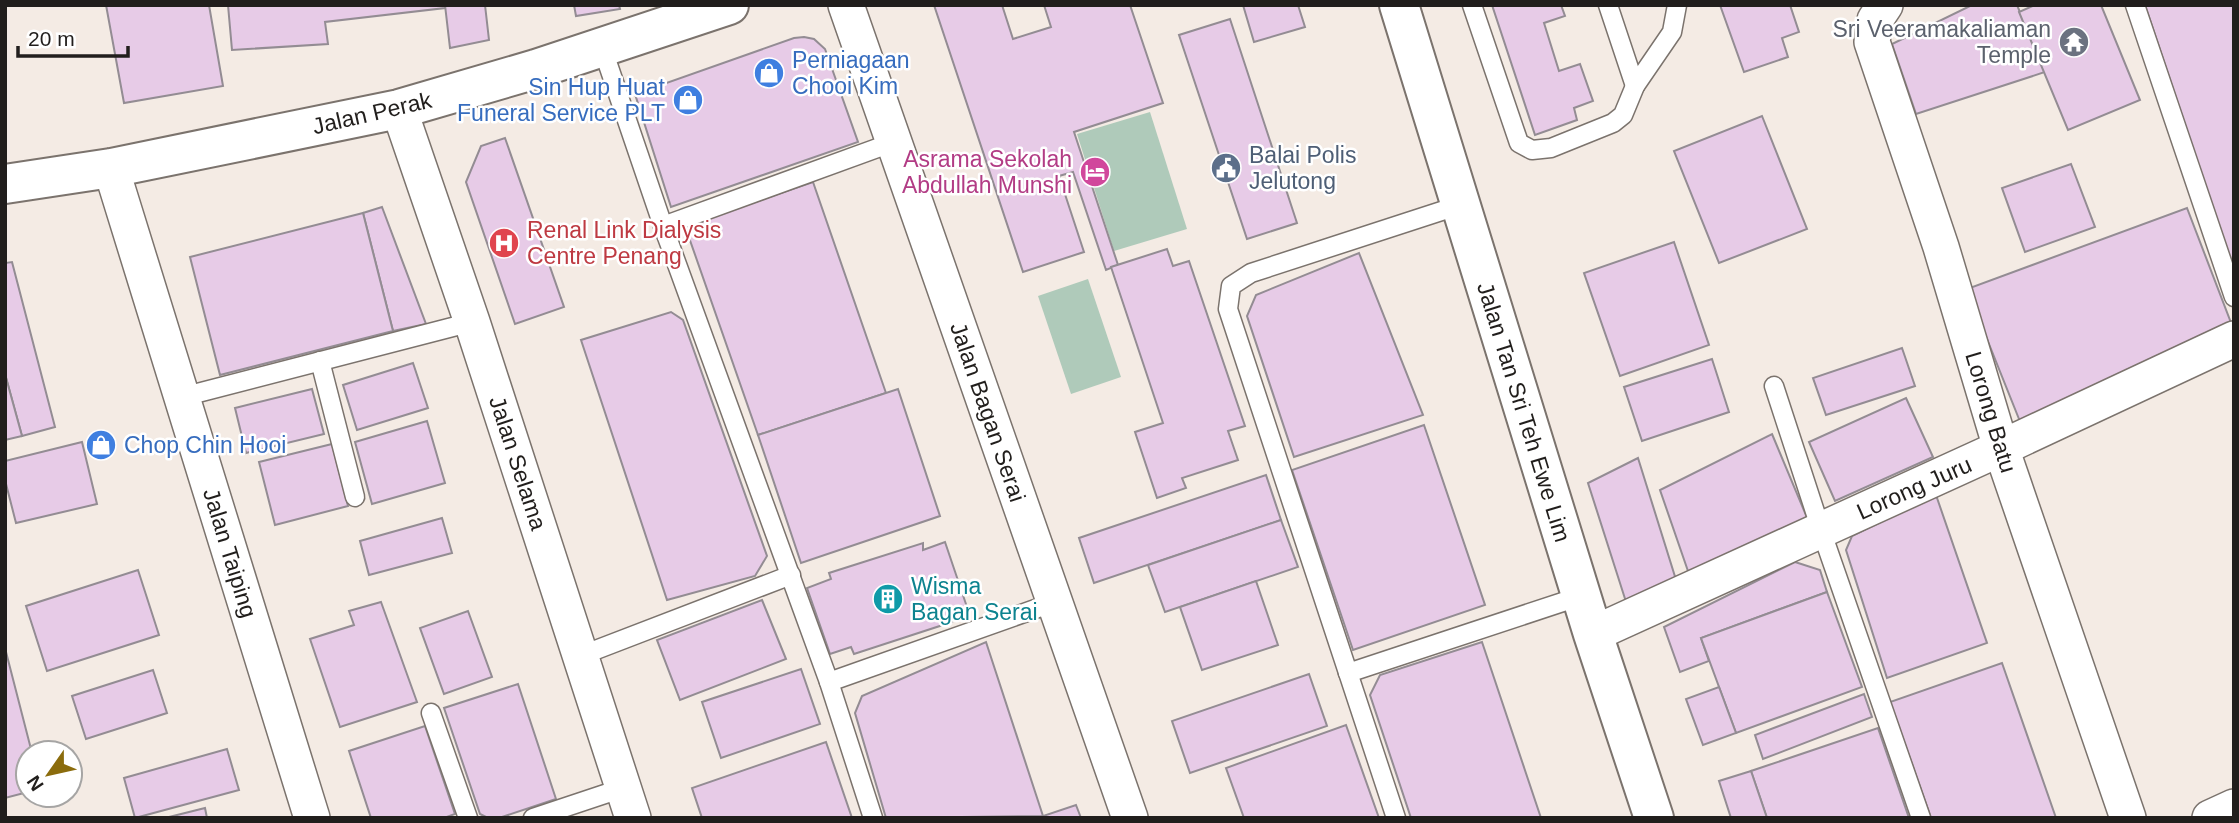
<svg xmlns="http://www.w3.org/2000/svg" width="2239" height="823" viewBox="0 0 2239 823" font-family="Helvetica,sans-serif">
	<rect width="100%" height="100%" fill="#f4ebe4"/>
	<g fill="#afcaba">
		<polygon points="1150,112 1187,229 1114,251 1077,134"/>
		<polygon points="1088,279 1121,377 1071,394 1038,296"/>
	</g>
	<g fill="#e7cbe7" stroke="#938c93" stroke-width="2">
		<polygon points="106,5 209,5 223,86 124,103"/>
		<polygon points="228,5 445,5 445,8 325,22 328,44 232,50"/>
		<polygon points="445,5 485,5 489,40 450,48"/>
		<polygon points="574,5 619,5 620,9 576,16"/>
		<polygon points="934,5 1002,5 1013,39 1051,27 1044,5 1130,5 1163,103 1074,132 1118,265 1106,270 1073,172 1059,176 1084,252 1023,272"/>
		<polygon points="1243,5 1298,5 1305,27 1254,42"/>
		<polygon points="1492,5 1561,5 1565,16 1544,23 1559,71 1580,64 1593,101 1574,108 1577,120 1535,135"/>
		<polygon points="1720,5 1790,5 1799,32 1782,38 1788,57 1744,72"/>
		<polygon points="1972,5 2017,5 2045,72 1916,114 1892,44"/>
		<polygon points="2035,5 2101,5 2140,100 2068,130 2019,12"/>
		<polygon points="2145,5 2234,5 2234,272"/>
		<polygon points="1230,19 1297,223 1247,239 1179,35"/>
		<polygon points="804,37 814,39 825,49 858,142 671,207 635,94 794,38"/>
		<polygon points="1762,116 1807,229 1719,263 1674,151"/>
		<polygon points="505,138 564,307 515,324 466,182 481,146"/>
		<polygon points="2071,164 2095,227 2025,252 2002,188"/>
		<polygon points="813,182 886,393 758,435 685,226"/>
		<polygon points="382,207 426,324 393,331 363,213"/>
		<polygon points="2187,208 2233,328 2021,424 1967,289"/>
		<polygon points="363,213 393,331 220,375 190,257"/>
		<polygon points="1674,242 1709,345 1620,376 1584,273"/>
		<polygon points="1167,249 1173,266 1189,261 1245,426 1228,431 1238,460 1182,478 1186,488 1157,498 1135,432 1163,423 1111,267"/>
		<polygon points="1359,253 1423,415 1294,457 1247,316 1256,295"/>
		<polygon points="12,262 55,427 22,436 5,374 5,263"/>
		<polygon points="671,312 683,320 767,556 755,576 667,600 581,340"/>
		<polygon points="1902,348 1915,386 1826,415 1813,378"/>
		<polygon points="1712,359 1729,412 1642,441 1624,387"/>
		<polygon points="413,363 428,408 357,430 343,385"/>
		<polygon points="5,374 22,436 5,440"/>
		<polygon points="312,389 324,434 246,453 235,408"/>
		<polygon points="898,389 940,516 801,563 758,435"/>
		<polygon points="1906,398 1933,457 1835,501 1809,442"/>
		<polygon points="427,421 445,483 372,504 355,442"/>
		<polygon points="1424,425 1485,605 1353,650 1292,470"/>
		<polygon points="1772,434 1808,520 1689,574 1660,490"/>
		<polygon points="82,442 97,504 16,523 5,480 5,461"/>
		<polygon points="332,444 348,506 275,525 259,462"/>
		<polygon points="1638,458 1677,583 1627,605 1588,483"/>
		<polygon points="1266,475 1281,520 1094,583 1079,538"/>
		<polygon points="1936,495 1987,643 1887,678 1846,550 1852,536"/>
		<polygon points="442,518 452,553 369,575 360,541"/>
		<polygon points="1281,520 1298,567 1165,612 1148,565"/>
		<polygon points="945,542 968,610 950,616 952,622 854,654 851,647 830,654 807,588 831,579 829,573 923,543 923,550"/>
		<polygon points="1795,562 1820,570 1827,592 1701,638 1709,661 1680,672 1664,627"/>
		<polygon points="138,570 159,635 47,671 26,606"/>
		<polygon points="1256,581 1278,645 1202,670 1180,607"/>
		<polygon points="1827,592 1862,687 1736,733 1701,638"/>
		<polygon points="762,600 786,659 680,700 657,640"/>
		<polygon points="381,602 417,702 340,727 310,639 354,625 349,611"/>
		<polygon points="468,611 492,677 444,694 420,628"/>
		<polygon points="986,642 1043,816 886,818 855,713 862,696"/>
		<polygon points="1482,642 1541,818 1411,818 1370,695 1380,675"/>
		<polygon points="5,648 32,753 28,753 28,792 5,798"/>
		<polygon points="2002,663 2056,818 1931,818 1890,702"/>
		<polygon points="801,669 820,724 721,758 702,702"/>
		<polygon points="153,670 167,713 86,739 72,696"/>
		<polygon points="1309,674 1327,726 1190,773 1172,721"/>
		<polygon points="518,684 556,799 499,818 488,818 480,814 444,708"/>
		<polygon points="1719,687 1736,733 1703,745 1686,699"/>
		<polygon points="1864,694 1872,717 1763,759 1755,735"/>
		<polygon points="1346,725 1379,818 1244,818 1226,768"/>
		<polygon points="425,726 455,814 444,818 371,818 349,751"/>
		<polygon points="1878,728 1909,818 1767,818 1751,771"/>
		<polygon points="826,742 852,818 702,818 692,788"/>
		<polygon points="227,749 239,790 135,818 124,778"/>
		<polygon points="1751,771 1767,818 1731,818 1719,781"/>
		<polygon points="1076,805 1081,818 1044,818 1043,816"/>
		<polygon points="205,808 207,818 165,818"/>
	</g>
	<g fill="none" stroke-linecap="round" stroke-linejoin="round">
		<g stroke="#7b736d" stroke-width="21">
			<g id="lane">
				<polyline points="1472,5 1519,143 1532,150 1551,148 1613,123 1623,115 1635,86 1672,32 1677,5"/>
				<polyline points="1608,5 1635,86"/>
				<polyline points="2135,5 2234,297"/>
				<polyline points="602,47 663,226 829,682 873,818"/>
				<polyline points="663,226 894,142"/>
				<polyline points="320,361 355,497"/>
				<polyline points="1774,386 1821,530 1921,818"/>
				<polyline points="182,397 472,322"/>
				<polyline points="580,656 791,575"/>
				<polyline points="1348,673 1581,596"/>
				<polyline points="829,682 1055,602"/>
				<polyline points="431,713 468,818"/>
				<polyline points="533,818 623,788"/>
				<polyline points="1396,818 1228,309 1231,286 1251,273 1460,205"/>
			</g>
		</g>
		<g stroke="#7b736d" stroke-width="38">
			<g id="street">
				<polyline points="846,5 1130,818"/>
				<polyline points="1885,5 1875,20 1872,42 1941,247 2001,448 2128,818"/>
				<polyline points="399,109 472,322 633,818"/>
				<polyline points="111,168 312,818"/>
				<polyline points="1593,634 2001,448 2234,339"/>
				<polyline points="2210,818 2234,807"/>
			</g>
		</g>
		<g stroke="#7b736d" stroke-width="42">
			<polyline id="secondary" points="1399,5 1593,634 1654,818"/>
		</g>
		<g stroke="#7b736d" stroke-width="42">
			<polyline id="primary" points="5,184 111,168 399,109 536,69 729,5"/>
		</g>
		<use href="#lane" stroke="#fff" stroke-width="18"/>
		<use href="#street" stroke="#fff" stroke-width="35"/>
		<use href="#secondary" stroke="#fff" stroke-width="38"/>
		<use href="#primary" stroke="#fff" stroke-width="38"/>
	</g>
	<defs>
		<g id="temple-disc" transform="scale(1.575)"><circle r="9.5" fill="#6b7280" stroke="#fff"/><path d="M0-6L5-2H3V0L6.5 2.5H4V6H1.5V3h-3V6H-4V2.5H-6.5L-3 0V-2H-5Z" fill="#fff"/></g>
		<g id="shop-disc" transform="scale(1.575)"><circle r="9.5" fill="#3f7fe0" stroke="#fff"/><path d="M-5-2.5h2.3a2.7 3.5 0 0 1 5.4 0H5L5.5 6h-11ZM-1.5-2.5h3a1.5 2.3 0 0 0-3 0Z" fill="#fff"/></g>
		<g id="civic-disc" transform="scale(1.575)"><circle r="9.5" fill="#5c6f8a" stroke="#fff"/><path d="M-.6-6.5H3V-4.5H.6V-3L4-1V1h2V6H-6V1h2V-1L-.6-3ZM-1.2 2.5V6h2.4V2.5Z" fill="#fff"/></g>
		<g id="hotel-disc" transform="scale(1.575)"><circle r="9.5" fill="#d1479c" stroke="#fff"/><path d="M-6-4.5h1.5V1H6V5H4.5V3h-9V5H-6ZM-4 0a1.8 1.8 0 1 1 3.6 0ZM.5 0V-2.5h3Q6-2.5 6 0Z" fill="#fff"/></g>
		<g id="hospital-disc" transform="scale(1.575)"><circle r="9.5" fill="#e0444e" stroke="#fff"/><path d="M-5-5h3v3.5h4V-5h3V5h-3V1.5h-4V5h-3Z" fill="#fff"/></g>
		<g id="building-disc" transform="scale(1.575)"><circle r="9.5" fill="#0f9aa8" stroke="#fff"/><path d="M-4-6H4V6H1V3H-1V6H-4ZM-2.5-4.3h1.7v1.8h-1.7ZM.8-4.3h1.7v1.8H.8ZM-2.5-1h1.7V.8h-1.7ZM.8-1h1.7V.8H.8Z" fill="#fff"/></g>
	</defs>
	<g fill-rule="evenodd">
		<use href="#temple-disc" x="2074" y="42"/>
		<use href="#shop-disc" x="769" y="73"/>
		<use href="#shop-disc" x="688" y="100"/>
		<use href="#civic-disc" x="1226" y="168"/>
		<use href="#hotel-disc" x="1095" y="172"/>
		<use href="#hospital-disc" x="504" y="243"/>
		<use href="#shop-disc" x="101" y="445"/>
		<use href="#building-disc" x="888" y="599"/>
	</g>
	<g text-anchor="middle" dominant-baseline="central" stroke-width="5" stroke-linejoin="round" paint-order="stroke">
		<g font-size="23" fill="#5b616d" stroke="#fff" text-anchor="end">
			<text x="2051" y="29">Sri Veeramakaliaman<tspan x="2051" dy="26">Temple</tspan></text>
		</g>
		<g font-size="23" fill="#366cbe" stroke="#fff" text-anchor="start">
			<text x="792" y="60">Perniagaan<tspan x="792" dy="26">Chooi Kim</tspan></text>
			<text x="665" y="87" text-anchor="end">Sin Hup Huat<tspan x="665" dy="26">Funeral Service PLT</tspan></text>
			<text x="124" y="445">Chop Chin Hooi</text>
		</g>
		<g font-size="23" fill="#211e1c" stroke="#fff">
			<text transform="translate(372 113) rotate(-13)">Jalan Perak</text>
			<text transform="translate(988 412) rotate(71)">Jalan Bagan Serai</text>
			<text transform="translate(1524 412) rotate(73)">Jalan Tan Sri Teh Ewe Lim</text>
			<text transform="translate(1991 412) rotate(73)">Lorong Batu</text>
			<text transform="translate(518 463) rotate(72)">Jalan Selama</text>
			<text transform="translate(1914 488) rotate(-24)">Lorong Juru</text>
			<text transform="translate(230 553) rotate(73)">Jalan Taiping</text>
		</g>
		<g font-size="23" fill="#4e5e75" stroke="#fff" text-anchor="start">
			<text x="1249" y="155">Balai Polis<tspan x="1249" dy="26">Jelutong</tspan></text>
		</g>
		<g font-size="23" fill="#b23c85" stroke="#fff" text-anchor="end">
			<text x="1072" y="159">Asrama Sekolah<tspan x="1072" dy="26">Abdullah Munshi</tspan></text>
		</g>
		<g font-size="23" fill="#be3a42" stroke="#fff" text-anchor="start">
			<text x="527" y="230">Renal Link Dialysis<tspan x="527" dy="26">Centre Penang</tspan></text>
		</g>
		<g font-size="23" fill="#0d838f" stroke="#fff" text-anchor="start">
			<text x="911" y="586">Wisma<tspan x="911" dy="26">Bagan Serai</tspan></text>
		</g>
	</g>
	<rect width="2239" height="823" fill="none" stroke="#211e1c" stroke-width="14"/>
	<g transform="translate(49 774) rotate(236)"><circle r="33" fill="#ffffff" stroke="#a6a5a4" stroke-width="2"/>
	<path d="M0-5L12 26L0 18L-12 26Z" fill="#8b6c0d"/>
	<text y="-10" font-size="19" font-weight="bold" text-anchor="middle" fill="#211e1c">N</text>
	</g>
	<path d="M18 46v10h110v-10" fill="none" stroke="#211e1c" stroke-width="3.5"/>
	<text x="28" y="46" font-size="21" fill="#211e1c" stroke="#ffffff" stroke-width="5" paint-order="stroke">20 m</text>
</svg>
